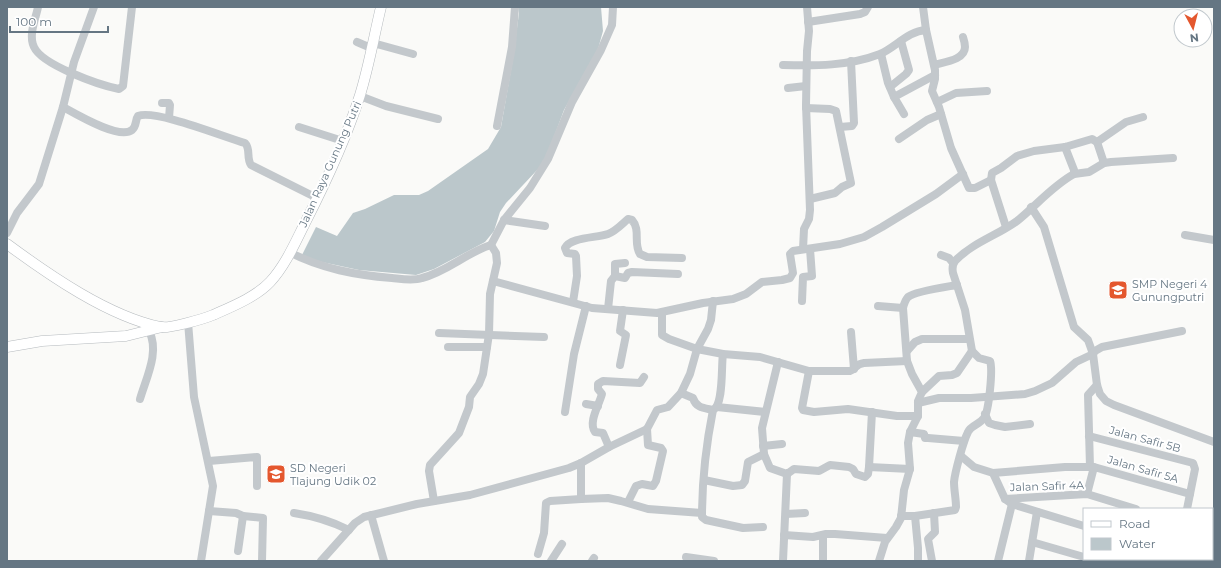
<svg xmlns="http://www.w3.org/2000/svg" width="1221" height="568" viewBox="0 0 1221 568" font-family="Montserrat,sans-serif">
	<rect width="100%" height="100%" fill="#fafaf8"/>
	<polygon fill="#bbc7cb" points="518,7 601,7 603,31 598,49 564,110 546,158 539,168 506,203 500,212 494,231 485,242 434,269 416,275 359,270 308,259 302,255 316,227 337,236 353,213 365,209 394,195 419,195 428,191 488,149 501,127 513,59 519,13"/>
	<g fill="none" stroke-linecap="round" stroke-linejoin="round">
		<g stroke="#b5babe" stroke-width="11">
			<g id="major">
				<path d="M 7,244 C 49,275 108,316 160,327 C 169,329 203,319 213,315 C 231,307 256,297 270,282 C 285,266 295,243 305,223 C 326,182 346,139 360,95 C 369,66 374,36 381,7"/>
				<polyline points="7,347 42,341 126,336 162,327"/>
			</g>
		</g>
		<g stroke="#c3c8cc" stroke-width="8">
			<path d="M 38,7 C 36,18 28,35 34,47 C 42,65 99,85 119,89 L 123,86 L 132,7"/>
			<polyline points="923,7 926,30"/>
			<polyline points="808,22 860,14 865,12 868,7"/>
			<polyline points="357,42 371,48"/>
			<polyline points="373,43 413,54"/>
			<polyline points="881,54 888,83 894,97 904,114"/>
			<path d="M 783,65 C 815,66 849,66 880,54 C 896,47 908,31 926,30 L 935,70 L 935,79 L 932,91 L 939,107 L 951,148 L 969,188 L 975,188 L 991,180 L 1006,227"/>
			<path d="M 934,65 C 944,62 965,60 965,47 C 965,44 964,40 963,37"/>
			<polyline points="890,87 906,74 909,70 901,41"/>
			<polyline points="788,88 806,86"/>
			<polyline points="360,96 386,106 438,119"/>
			<polyline points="894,97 935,75"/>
			<polyline points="937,102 956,93 987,91"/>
			<polyline points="162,103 169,103 170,105 169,118"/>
			<path d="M 63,107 C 76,114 119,140 132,130 C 137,126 135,120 138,116 C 155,109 224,137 245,143 C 251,149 246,158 251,165 L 317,198"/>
			<polyline points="806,108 830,109 836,111 851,183 842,187 835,193 810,199"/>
			<polyline points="497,126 512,47 515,7"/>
			<polyline points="299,127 343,141"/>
			<polyline points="840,127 852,126 854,123 851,61"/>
			<polyline points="899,139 927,120 941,114"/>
			<polyline points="1097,142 1104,163"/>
			<polyline points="1074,174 1089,172 1104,163 1111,162 1173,158"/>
			<polyline points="991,180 992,173 1001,168 1017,156 1034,151 1065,147 1092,139 1097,142 1126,122 1143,117"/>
			<polyline points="1031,207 1044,227 1074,327 1088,340 1093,354 1097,385 1100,394 1106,401 1114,405 1214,442"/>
			<polyline points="504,220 545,226"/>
			<polyline points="7,233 17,213 39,184 63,107 74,62 94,7"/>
			<polyline points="1185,235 1214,240"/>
			<polyline points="491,245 504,220 530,188 548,159 572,102 601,50 612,25 613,7"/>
			<polyline points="803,249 804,229 809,219 810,210 806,105 807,51 809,31 807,7"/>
			<path d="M 289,252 C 322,269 356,275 392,278 C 402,279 413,281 422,278 C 446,272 465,254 488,246 L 491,245 L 496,253 L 497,263 L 490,294 L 489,334 L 483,374 L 479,384 L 470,397 L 469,407 L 459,433 L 430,465 L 429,471 L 434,501"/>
			<polyline points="941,255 949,258 953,263"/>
			<polyline points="615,276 615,264 625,263"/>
			<polyline points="493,281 592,308 657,313 703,303 733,299 746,294 762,282 782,280 790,278 793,273 790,254 793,251 840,244 864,237 882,227 936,194 963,174"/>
			<polyline points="802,301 803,277 812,276 810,249"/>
			<path d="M 573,302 L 577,276 L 576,256 L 575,254 L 567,253 L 565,248 C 570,237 597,238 608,234 C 616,231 622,224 628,219 L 632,220 C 641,230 633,243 640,254 L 647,257 L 682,258"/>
			<polyline points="878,306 903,308"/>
			<polyline points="608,309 611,281 615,276 625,278 628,273 632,272 678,274"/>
			<path d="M 662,313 L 662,335 L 669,339 L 697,349 L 723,354 L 760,357 L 809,371 L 850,371 C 856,369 855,364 864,363 L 907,361"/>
			<polyline points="188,322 194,397 213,486 201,561"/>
			<polyline points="851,332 854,369"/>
			<polyline points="439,333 544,337"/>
			<polyline points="448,347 487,347"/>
			<polyline points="907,351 915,342 922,339 969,339"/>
			<path d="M 723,354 C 721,365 724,405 713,410 C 706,445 702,481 702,517 L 706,520 L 743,528 L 763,527"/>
			<polyline points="620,365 626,335 620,331 623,310"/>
			<polyline points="809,371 802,408 803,410 814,412 848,409 897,416 918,416"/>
			<polyline points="922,392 939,376 952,375 957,373 972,351"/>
			<path d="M 681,393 L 693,398 C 696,408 704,408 713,410"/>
			<path d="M 140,399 C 146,378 160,352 149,331"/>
			<polyline points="918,403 939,398 971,398 1025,394 1035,391 1052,383 1076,362 1093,354 1095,351 1102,347 1182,331"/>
			<polyline points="586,404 598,406"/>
			<polyline points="717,407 765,412"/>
			<polyline points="565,412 574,354 586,306"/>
			<polyline points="985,414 989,423 995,425 1005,427 1030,424"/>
			<polyline points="910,432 924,434 925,438 928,438 964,441"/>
			<polyline points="1089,436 1193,463 1195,469 1187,509"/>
			<polyline points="763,446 782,444"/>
			<path d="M 609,447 L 603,433 L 595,432 C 588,422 599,405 602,394 L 598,389 L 598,384 L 603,381 L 640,383 L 644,377"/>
			<polyline points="764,454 770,468 787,474 794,469 819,471 830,465 849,467 853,469 856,474 865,477 868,474 869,467 910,469"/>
			<polyline points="961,456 974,467 993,473 1005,499 1012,504 1084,526"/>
			<polyline points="209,461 257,457 257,486"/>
			<polyline points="581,463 581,499 608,498 621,501 648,509 702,513"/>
			<polyline points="869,467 872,412"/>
			<polyline points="1090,467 1088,395 1097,385"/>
			<polyline points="993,473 1065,467 1094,467 1190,494"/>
			<polyline points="704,480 733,486 742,485 745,481 748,462 764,454 762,428 778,362"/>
			<polyline points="1087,494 1094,467"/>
			<polyline points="1005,499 1087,494 1136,509"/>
			<polyline points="628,502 636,486 642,484 653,486 656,481 663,451 661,448 648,445 647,429"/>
			<polyline points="209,511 236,513 243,516 263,518 262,561"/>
			<path d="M 294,513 C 314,516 331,521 349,530"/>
			<polyline points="786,514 805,513"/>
			<polyline points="371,515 384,561"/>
			<path d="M 901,516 L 915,516 L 955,510 L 956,507 C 956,499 954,490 954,482 C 955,472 963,442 968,432 C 971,425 979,425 984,418 C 989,411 993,369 990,361 L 979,358 L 972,351 L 965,310 L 953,273 C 952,268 952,265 955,261 C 972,243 998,235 1017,221 C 1036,206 1052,186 1074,174 L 1074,170 L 1065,147"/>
			<polyline points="915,516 918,548 918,561"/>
			<polyline points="784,535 813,537 826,534 835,534 887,538"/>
			<polyline points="823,535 823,561"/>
			<polyline points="1032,542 1084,557"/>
			<polyline points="1212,547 1214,535"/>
			<polyline points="238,551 243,516"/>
			<polyline points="538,554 544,533 546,503 550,501 581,499"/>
			<polyline points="686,557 714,561"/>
			<polyline points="1091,559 1098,561"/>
			<polyline points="321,561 355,523 364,517 417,504 470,495 569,468 581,463 609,447 647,429 657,410 668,407 681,393 690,374 697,349 708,329 711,320 713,301"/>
			<polyline points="551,561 562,544"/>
			<polyline points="592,561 594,558"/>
			<polyline points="783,561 787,474"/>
			<path d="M 879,561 L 885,542 L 896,527 L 901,518 L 904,490 L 910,469 L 908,443 L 910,432 L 918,416 L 918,401 L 922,392 L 912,374 L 907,361 L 903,308 C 904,304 905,300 908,297 C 916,291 946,287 957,285"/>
			<polyline points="932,561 928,539 935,532 934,513"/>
			<polyline points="998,561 1012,504"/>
			<polyline points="1029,561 1037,512"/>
			<polyline points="1178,561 1178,559"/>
			<polyline points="1209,561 1210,559"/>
		</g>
		<use href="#major" stroke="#fff" stroke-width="10"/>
	</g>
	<defs>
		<g id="school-square" transform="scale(1)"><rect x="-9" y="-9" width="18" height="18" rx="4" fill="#e4572e" stroke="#fff"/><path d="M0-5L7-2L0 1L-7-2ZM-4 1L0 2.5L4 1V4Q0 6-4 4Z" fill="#fff"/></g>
	</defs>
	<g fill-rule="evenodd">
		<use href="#school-square" x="1118" y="290"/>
		<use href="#school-square" x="276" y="474"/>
	</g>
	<g text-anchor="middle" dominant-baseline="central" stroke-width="4" stroke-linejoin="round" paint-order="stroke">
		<g font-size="11" fill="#657683" stroke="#fff">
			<text transform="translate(330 164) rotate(-66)">Jalan Raya Gunung Putri</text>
			<text transform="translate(1145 439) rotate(15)">Jalan Safir 5B</text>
			<text transform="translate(1143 469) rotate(16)">Jalan Safir 5A</text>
			<text transform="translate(1047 486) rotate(-2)">Jalan Safir 4A</text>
		</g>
		<g font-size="11" fill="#657683" stroke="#fff" text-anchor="start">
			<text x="1132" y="284">SMP Negeri 4<tspan x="1132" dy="13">Gunungputri</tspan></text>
			<text x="290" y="468">SD Negeri<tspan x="290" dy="13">Tlajung Udik 02</tspan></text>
		</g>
	</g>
	<rect width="1221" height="568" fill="none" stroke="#657683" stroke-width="16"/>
	<rect x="1083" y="508" width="130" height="52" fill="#ffffff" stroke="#c1c8cd"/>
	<rect x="1091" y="521" width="20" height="6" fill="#ffffff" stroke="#c1c8cd"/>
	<text x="1119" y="528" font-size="12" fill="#657683">Road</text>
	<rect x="1091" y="538" width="20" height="12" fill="#bbc7cb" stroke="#c1c8cd"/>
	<text x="1119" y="548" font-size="12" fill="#657683">Water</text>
	<g transform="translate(1193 28) rotate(173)"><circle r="19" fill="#ffffff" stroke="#c1c8cd"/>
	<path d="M0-3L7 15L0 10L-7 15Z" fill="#e4572e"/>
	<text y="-6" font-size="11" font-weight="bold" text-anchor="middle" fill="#657683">N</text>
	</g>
	<path d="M10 26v6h98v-6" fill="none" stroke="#657683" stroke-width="2"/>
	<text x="16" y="26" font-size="12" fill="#657683" stroke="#ffffff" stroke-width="3" paint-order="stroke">100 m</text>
</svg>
